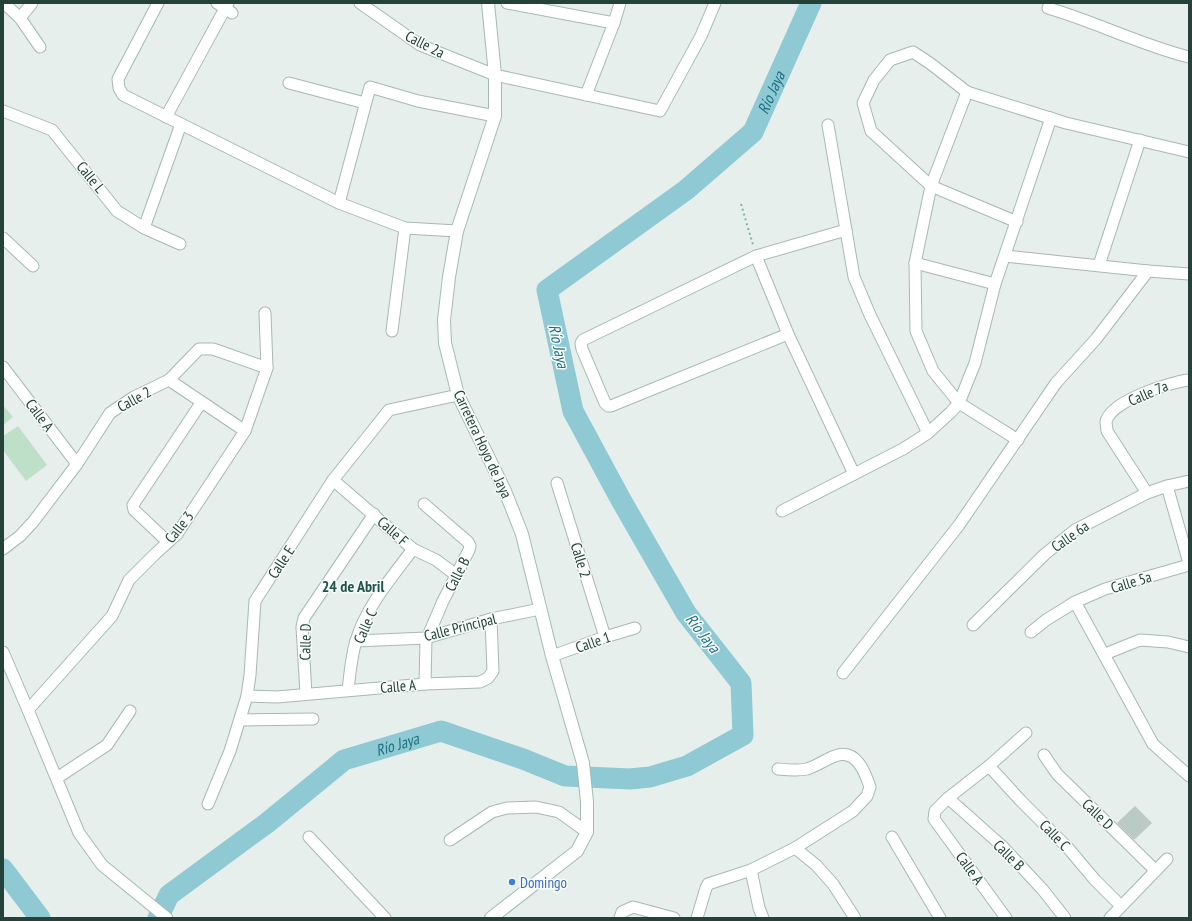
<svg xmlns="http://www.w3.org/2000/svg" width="1192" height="921" viewBox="0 0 1192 921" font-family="'PT Sans Narrow',sans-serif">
	<rect width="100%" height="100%" fill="#e6efeb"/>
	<g fill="#bfe0c8">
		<polygon points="3,405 13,417 3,425"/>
		<polygon points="18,426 47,465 26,481 3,450 3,436"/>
	</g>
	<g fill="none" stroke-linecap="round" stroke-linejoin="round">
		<g stroke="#8ec9d4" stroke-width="21">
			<polyline points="3,869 40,918"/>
			<path id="s1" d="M 158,918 L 169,895 L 267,823 L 344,760 L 441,731 L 523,759 L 565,776 L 630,779 L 650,777 L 687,766 L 743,735 L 741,683 L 686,613 L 621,500 L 573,411 L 547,290 L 686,190 L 753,132 L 811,3"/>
		</g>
	</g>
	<polygon fill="#bbcac4" points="1135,806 1152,823 1134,840 1117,823"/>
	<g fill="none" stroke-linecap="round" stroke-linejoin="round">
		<g stroke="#a8b8b2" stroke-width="13">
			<g id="street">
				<polyline points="4,3 20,18 40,47"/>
				<polyline points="158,3 118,79 119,88 123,95 339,203 405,228 457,231"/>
				<polyline points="217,3 232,13"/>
				<polyline points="360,3 420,45 495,75 660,111 701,36 715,3"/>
				<polyline points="507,3 614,23"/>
				<path d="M 1048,8 C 1096,22 1141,45 1189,57"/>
				<polyline points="20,18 32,3"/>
				<polyline points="289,83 365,103"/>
				<polyline points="967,92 931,186 915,263 916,331 933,371 959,403 1018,440"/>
				<polyline points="586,95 614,23 620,3"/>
				<polyline points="3,111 52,130 117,211 144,228 180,244"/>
				<polyline points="166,117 228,3"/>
				<polyline points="828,125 854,277 870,315 928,433"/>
				<polyline points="339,203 370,87 418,101 495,116"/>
				<polyline points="1017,222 931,186 871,131 863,103 874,80 890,60 913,52 931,64 967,92 1066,123 1189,152"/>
				<polyline points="144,228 181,124"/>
				<polyline points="3,238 33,266"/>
				<polyline points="756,256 788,334 854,474"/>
				<polyline points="1005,256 1148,271 1189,274"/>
				<polyline points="915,263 995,284"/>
				<polyline points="1099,265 1140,140"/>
				<polyline points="392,331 405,228"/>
				<polyline points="788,334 611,406 608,406 605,403 582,349 581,343 583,340 756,256 846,230"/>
				<polyline points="3,367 77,464"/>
				<polyline points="169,380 245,431"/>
				<polyline points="333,480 413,549 436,560 456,575"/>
				<polyline points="557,483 605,637"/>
				<polyline points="1167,486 1189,563"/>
				<path d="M 1147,493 L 1107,431 C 1107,428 1106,424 1106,422 C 1110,401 1170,382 1189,380"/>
				<polyline points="424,504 468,542 470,546 469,550 443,601 428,636"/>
				<polyline points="782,511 903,449 928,433 951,412 959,403 975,363 995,284 1051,118"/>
				<polyline points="168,542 134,510 133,505 201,403"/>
				<polyline points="3,549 20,536 33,522 77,464 110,413 134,397 169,380 199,349 213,349 267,368"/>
				<polyline points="1075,602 1105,589 1189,565"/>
				<polyline points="973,625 1045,554 1075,530 1147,493 1167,486 1189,481"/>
				<polyline points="1031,632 1046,620 1075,602 1153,744 1189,776"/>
				<polyline points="356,641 426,638 491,619 540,609"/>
				<polyline points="3,652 28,710 79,833 102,865 167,918"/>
				<polyline points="1105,654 1140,640 1168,642 1189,647"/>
				<polyline points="552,656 605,637 635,628"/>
				<polyline points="843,673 959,525 1056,383 1096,339 1148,271"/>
				<polyline points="425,684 426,638"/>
				<path d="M 348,690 C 350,674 351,657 356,641 C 366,607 392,577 413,549"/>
				<polyline points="306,694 302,627 304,618 374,514"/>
				<polyline points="247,696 277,697 425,684 480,682 488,678 493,671 491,619"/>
				<polyline points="28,710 112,616 129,580 155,554 177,534 245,431 267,368 265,313"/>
				<polyline points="241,720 313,719"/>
				<polyline points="1044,755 1057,774 1155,870"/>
				<polyline points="989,766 1021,801 1068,848 1095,880 1121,906"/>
				<polyline points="57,778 107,745 130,711"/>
				<polyline points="948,798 1002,846 1043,890 1065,918"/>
				<polyline points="208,804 230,751 247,696 250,675 255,601 333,480 389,410 458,395"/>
				<polyline points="309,837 385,918"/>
				<polyline points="892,837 940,918"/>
				<polyline points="450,840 492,812 507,808 536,807 559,812 587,832"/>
				<polyline points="795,848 816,865 833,884 855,918"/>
				<polyline points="751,870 759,908 763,918"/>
				<polyline points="620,918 622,912 633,907 674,918"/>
				<path d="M 697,918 L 706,888 L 708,884 L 751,870 L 795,848 L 853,811 L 867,796 L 870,787 C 865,772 856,748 835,756 C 826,759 817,766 807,769 C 797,771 788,770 778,769"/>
				<polyline points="1006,918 934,819 935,811 948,798 989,766 1026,733"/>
				<polyline points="1110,918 1167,859"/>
			</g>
		</g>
		<g stroke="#a4bbb3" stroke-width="14">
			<polyline id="secondary" points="488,3 495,75 495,116 457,231 449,277 444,320 445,343 458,395 505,491 522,534 552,656 583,763 587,802 587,832 577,851 491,918"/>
		</g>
		<polyline stroke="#86b3a5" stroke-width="2" stroke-dasharray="2 3" stroke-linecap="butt" points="741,204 753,245"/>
		<use href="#street" stroke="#fff" stroke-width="11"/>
		<use href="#secondary" stroke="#fff" stroke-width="12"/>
	</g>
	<circle fill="#3f7fe0" stroke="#f7fbf9" stroke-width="1.5" cx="512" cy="882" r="4"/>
	<g text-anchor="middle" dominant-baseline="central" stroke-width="3" stroke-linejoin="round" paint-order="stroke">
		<g font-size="15" fill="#24423a" stroke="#f7fbf9">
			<text transform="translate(425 44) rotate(27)">Calle 2a</text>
			<text transform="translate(91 177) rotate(51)">Calle L</text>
			<text transform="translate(1148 393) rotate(-23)">Calle 7a</text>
			<text transform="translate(134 399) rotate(-29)">Calle 2</text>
			<text transform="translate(40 415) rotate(53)">Calle A</text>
			<text transform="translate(483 444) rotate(65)">Carretera Hoyo de Jaya</text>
			<text transform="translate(179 527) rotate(-51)">Calle 3</text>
			<text transform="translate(393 531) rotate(42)">Calle F</text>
			<text transform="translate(1070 536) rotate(-35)">Calle 6a</text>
			<text transform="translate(581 560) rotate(73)">Calle 2</text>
			<text transform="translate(281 562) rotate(-57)">Calle E</text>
			<text transform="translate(457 574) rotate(-63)">Calle B</text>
			<text transform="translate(1131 582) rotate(-17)">Calle 5a</text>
			<text transform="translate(365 626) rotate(-66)">Calle C</text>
			<text transform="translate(460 627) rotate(-14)">Calle Principal</text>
			<text transform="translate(305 642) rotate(-89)">Calle D</text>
			<text transform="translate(593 642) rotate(-19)">Calle 1</text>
			<text transform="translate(398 686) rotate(-5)">Calle A</text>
			<text transform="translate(1098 814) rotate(44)">Calle D</text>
			<text transform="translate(1055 835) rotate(46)">Calle C</text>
			<text transform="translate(1009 855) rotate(45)">Calle B</text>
			<text transform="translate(970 868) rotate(54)">Calle A</text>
		</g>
		<g font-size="15" fill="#366cbe" stroke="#f7fbf9" text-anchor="start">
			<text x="520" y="882">Domingo</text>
		</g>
		<g font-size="16" font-style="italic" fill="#1c6f80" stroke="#f7fbf9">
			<text stroke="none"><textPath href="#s1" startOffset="1467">Río Jaya</textPath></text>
			<text transform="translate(559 346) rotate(78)">Río Jaya</text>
			<text transform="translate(703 633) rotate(52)">Río Jaya</text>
			<text stroke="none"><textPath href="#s1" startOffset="302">Río Jaya</textPath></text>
		</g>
		<g font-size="16" font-weight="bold" fill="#1f5548" stroke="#f7fbf9">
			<text x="353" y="586">24 de Abril</text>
		</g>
	</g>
	<rect width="1192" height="921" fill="none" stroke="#24423a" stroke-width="8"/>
</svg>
